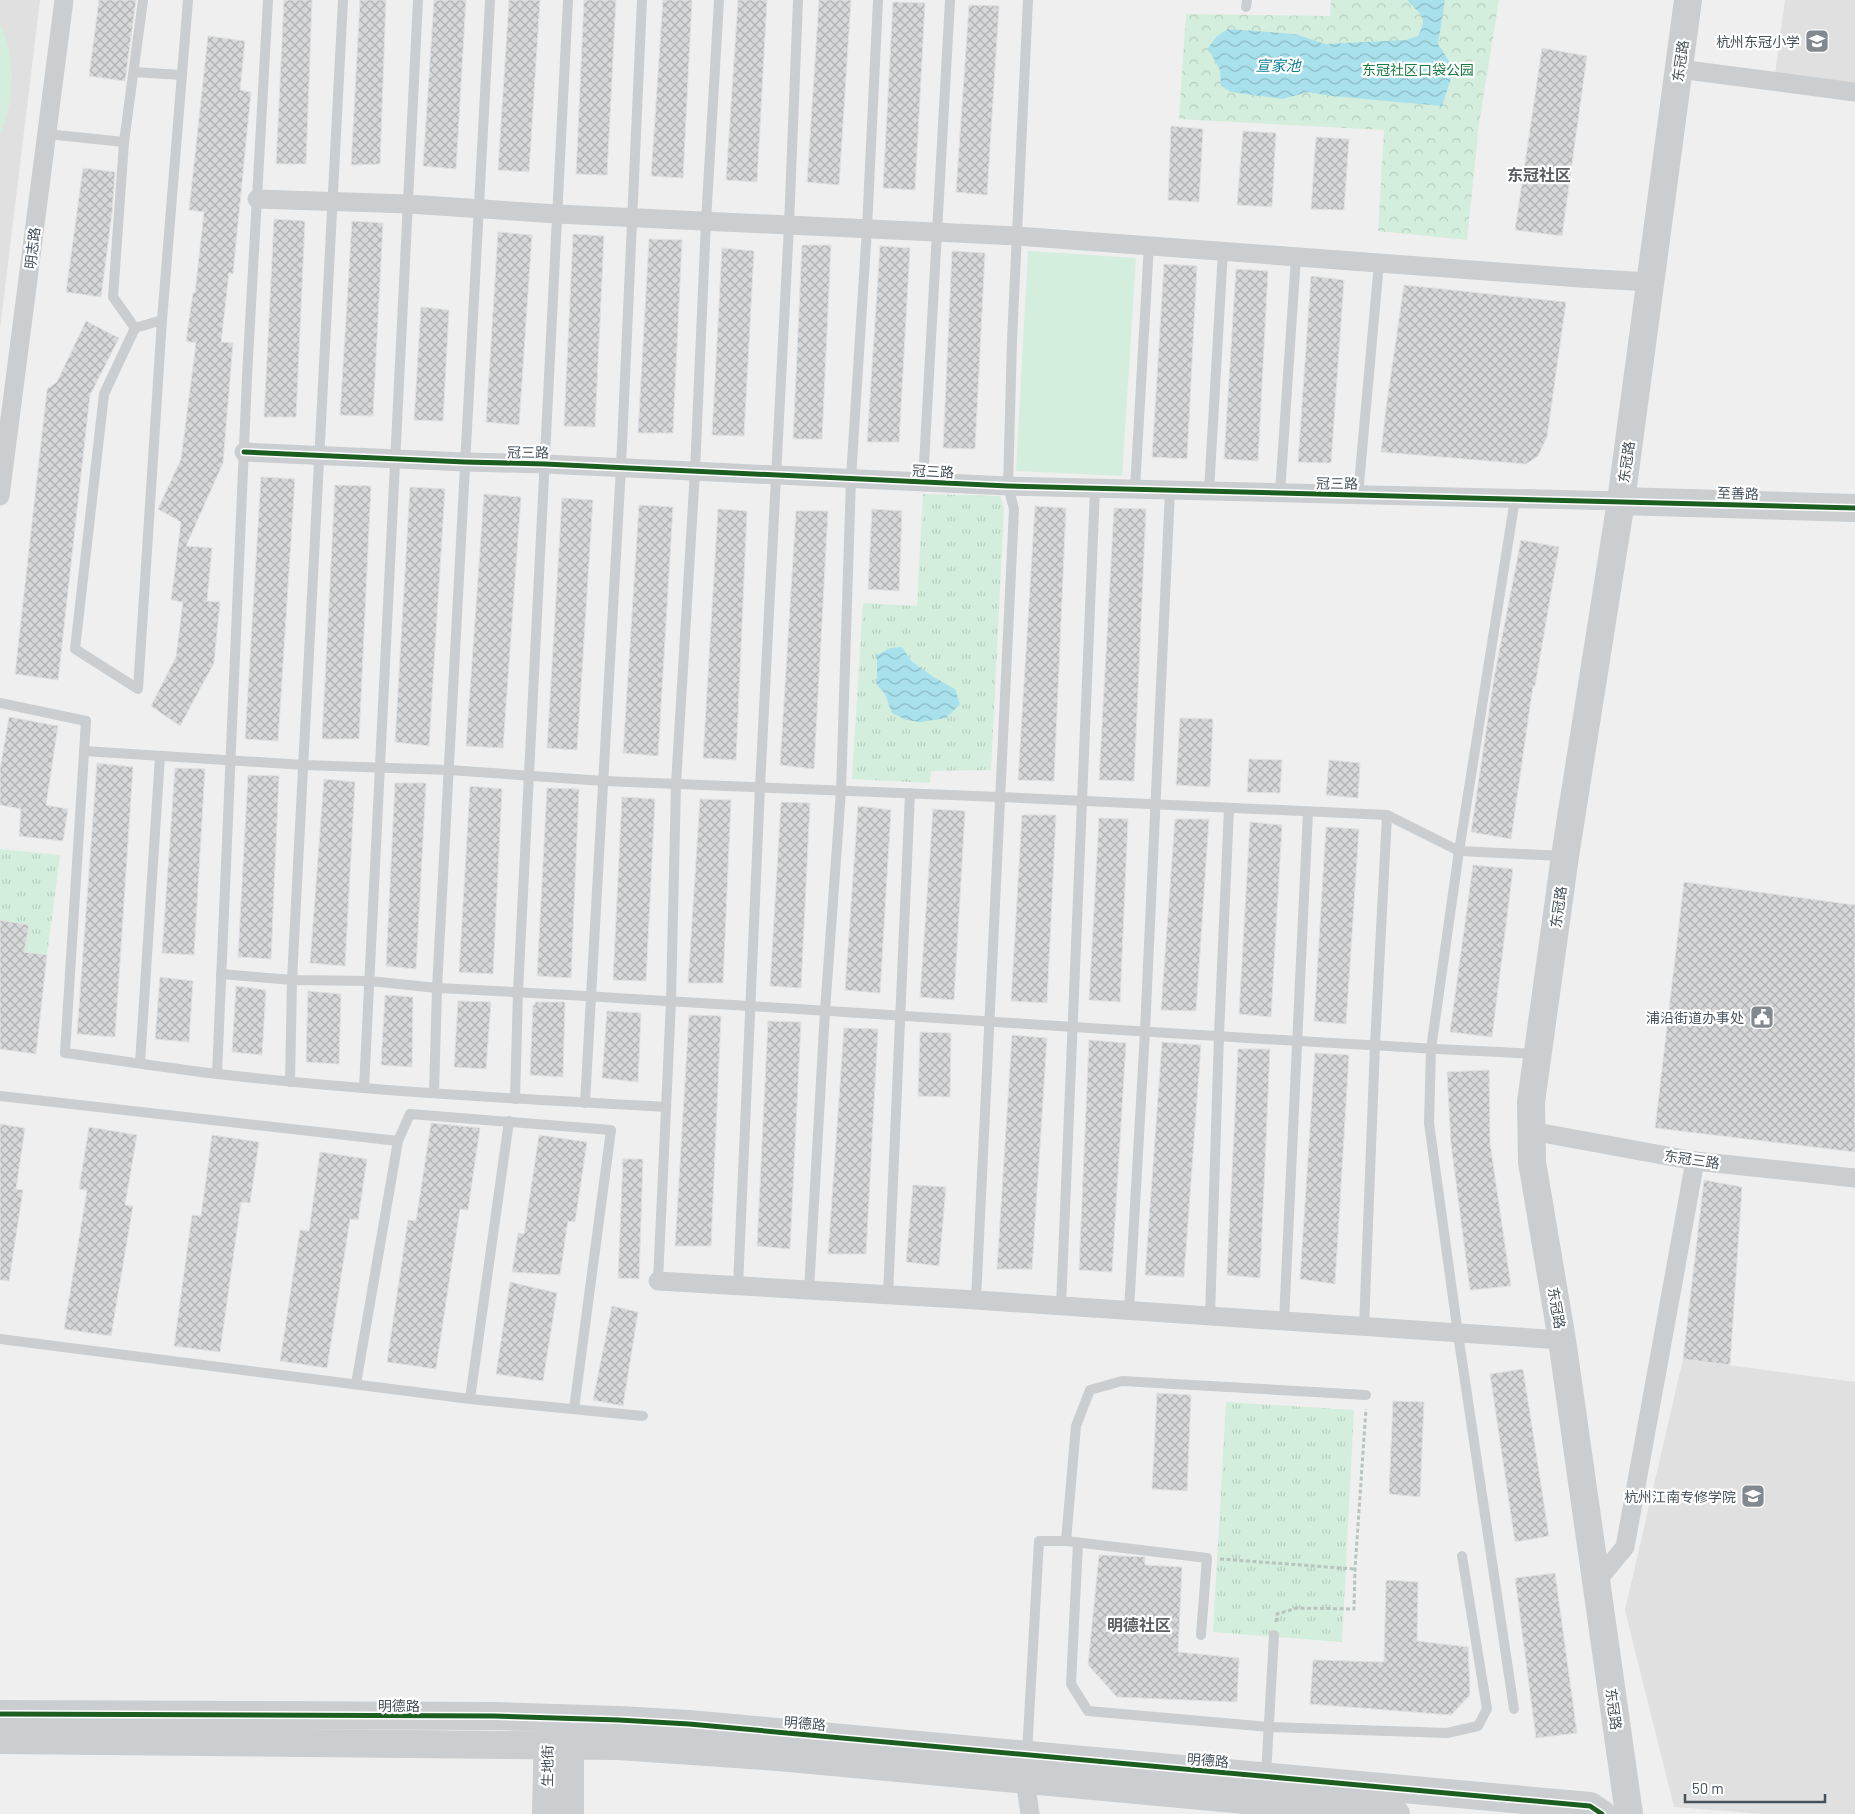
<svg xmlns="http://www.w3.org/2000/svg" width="1855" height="1814" viewBox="0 0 1855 1814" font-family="Barlow,'Noto Sans SC',sans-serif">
	<defs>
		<pattern id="grass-tufts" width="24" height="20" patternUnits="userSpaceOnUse" patternTransform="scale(1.25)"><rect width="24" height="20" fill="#d3eedc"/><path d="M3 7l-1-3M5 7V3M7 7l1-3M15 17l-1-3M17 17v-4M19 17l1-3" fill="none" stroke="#b6cebf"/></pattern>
		<pattern id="forest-crowns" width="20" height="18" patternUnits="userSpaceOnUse" patternTransform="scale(1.25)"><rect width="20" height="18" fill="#d3eedc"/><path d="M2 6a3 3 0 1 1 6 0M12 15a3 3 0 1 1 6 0" fill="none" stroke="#b6cebf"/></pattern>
		<pattern id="water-waves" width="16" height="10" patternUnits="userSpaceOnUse" patternTransform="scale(1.25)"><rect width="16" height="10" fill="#a8e1ec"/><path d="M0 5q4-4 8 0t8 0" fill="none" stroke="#8bb9c2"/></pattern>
		<pattern id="building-cross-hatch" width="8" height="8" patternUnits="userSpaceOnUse" patternTransform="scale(1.25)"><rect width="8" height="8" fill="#d6d7d8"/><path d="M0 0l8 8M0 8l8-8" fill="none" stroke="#afb1b2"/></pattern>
	</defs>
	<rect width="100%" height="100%" fill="#efefef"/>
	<g fill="#e1e0e1">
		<polygon points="0,0 40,0 0,329"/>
		<polygon points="1785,0 1855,0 1855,84 1774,82"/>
		<polygon points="1683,1359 1855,1382 1855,1814 1764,1814 1674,1807 1625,1610"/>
	</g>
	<g fill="url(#grass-tufts)">
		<polygon points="923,494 1000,496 1004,509 991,770 931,771 930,783 852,779 863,603 917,606"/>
		<polygon points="0,849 60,855 47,955 24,952 28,925 0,920"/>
		<polygon points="1226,1402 1354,1410 1342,1642 1213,1632"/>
	</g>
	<polygon fill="url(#forest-crowns)" points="1331,0 1499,0 1479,124 1467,240 1378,231 1384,130 1179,119 1186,14 1330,16"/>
	<g fill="#d3eedc">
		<path d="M 0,23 C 15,58 16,98 0,133 Z"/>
		<polygon points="1028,251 1136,258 1122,476 1016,471"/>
	</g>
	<g fill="url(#water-waves)">
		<path d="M 1407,0 L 1445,0 L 1438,44 L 1454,69 L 1442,106 L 1332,96 L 1308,92 L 1283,99 L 1231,92 L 1221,86 L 1220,70 L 1208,48 L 1217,36 L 1228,29 L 1295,34 L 1325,44 L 1406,40 L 1418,36 C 1429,15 1420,15 1407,0 Z"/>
		<polygon points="902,647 911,661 935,678 955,689 960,704 946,718 921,722 906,720 892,713 885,694 877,685 877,655 890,648"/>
	</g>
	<g fill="url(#building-cross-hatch)" stroke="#e0e1e2">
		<polygon points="99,0 136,0 125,81 89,76"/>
		<polygon points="284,0 312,0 306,164 276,164"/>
		<polygon points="360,0 386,0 380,164 351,165"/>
		<polygon points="434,0 466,0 456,169 423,166"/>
		<polygon points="509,0 540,0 529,172 498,170"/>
		<polygon points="584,0 616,0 607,175 576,174"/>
		<polygon points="663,0 692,0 683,178 651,176"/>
		<polygon points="738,0 767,0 757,182 726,180"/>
		<polygon points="819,0 851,0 839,185 807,182"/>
		<polygon points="893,2 925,3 915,190 883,188"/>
		<polygon points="969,5 999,6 987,195 956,192"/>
		<polygon points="208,36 245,41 240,90 251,92 233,274 229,273 221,342 233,343 223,463 186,546 212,548 207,601 220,602 214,663 180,726 151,706 176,657 183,602 171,600 181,522 158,509 181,459 196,343 186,341 193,293 195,293 204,212 189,210"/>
		<polygon points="1542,48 1587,56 1562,236 1515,230"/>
		<polygon points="1171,126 1203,129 1199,202 1168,200"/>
		<polygon points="1243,131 1276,133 1272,207 1237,205"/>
		<polygon points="1316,137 1349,139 1344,210 1311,209"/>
		<polygon points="83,168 115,172 112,213 101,297 66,292"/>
		<polygon points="274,219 305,221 296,417 264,417"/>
		<polygon points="352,221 383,223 373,416 340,415"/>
		<polygon points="498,232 532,235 519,425 486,422"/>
		<polygon points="573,234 604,236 595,427 564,426"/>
		<polygon points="649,239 682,240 673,433 638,433"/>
		<polygon points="802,245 831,245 822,439 793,439"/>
		<polygon points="880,246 910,248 899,442 867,442"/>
		<polygon points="722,248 754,251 744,436 712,435"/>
		<polygon points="952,251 985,253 975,449 943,448"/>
		<polygon points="1164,264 1197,266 1187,459 1152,457"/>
		<polygon points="1236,269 1268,271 1258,461 1224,459"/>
		<polygon points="1311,276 1344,280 1331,463 1298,462"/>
		<polygon points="1404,285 1566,302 1547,437 1538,456 1526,464 1381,452 1386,408"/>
		<polygon points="421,307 449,310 443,421 414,420"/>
		<polygon points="86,321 119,338 90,395 58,680 15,674 47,389 57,382"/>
		<polygon points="261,477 295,479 278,741 245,739"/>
		<polygon points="335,485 371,486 359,739 322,739"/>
		<polygon points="410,487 445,489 429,746 395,742"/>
		<polygon points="484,494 521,497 503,748 466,746"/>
		<polygon points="562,498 593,500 577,750 547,748"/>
		<polygon points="639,505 673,507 658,756 623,753"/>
		<polygon points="1035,506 1066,508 1054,781 1018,780"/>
		<polygon points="1114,508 1146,509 1134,781 1099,780"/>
		<polygon points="718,509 747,511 736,760 703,758"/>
		<polygon points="872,509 902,511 899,591 868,589"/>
		<polygon points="796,511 828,511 814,769 780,765"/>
		<polygon points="1521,540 1559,547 1535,686 1533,686 1511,839 1471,832 1494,678"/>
		<polygon points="9,717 58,726 46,805 68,809 63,841 19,836 21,809 0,805 0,769"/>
		<polygon points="1180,718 1213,719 1210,787 1176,785"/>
		<polygon points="1249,759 1282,760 1280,793 1247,792"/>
		<polygon points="1329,760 1360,763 1358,798 1326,795"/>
		<polygon points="97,763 133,767 115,1037 77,1034"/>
		<polygon points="175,768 205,769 194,955 162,953"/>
		<polygon points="248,775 279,776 271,959 238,957"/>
		<polygon points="324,779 355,782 345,966 310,963"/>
		<polygon points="395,783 426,783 416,969 386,966"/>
		<polygon points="470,786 502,789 493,974 459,972"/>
		<polygon points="547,788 579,789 571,978 537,976"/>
		<polygon points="622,797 655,799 646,981 613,980"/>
		<polygon points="700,799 731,800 723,983 688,983"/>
		<polygon points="781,802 810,803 801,988 770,986"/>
		<polygon points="858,806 891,810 880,993 845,990"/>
		<polygon points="933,809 965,811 954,1000 920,997"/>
		<polygon points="1022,815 1056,815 1047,1003 1011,1001"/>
		<polygon points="1099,818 1128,819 1120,1002 1089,1000"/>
		<polygon points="1175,819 1209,819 1196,1011 1161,1010"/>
		<polygon points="1250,822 1282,825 1271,1017 1239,1014"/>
		<polygon points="1326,827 1359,829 1346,1024 1314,1021"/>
		<polygon points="1473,865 1513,869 1492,1037 1450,1032"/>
		<polygon points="1684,882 1855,905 1855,1152 1655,1128"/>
		<polygon points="0,920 29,925 24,952 47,955 36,1054 0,1049"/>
		<polygon points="160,977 193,981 189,1042 155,1039"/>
		<polygon points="236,986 266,990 262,1055 232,1052"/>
		<polygon points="308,991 341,994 339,1064 306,1062"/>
		<polygon points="385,995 413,997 412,1067 381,1065"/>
		<polygon points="458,1001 491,1002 486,1069 454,1067"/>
		<polygon points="535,1002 565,1002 563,1077 530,1075 533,1005 535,1005"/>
		<polygon points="607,1011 641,1013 638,1082 602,1078"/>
		<polygon points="689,1015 721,1016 711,1246 675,1246"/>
		<polygon points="768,1021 801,1022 790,1249 757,1246"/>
		<polygon points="844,1028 878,1029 866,1254 828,1254"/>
		<polygon points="920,1032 951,1033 950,1097 918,1096"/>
		<polygon points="1012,1035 1047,1038 1032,1269 997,1269"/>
		<polygon points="1089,1040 1126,1043 1112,1272 1079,1270"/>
		<polygon points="1162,1042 1201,1045 1184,1277 1145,1275"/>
		<polygon points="1238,1049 1270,1049 1260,1278 1227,1275"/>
		<polygon points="1315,1053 1349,1055 1335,1284 1300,1279"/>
		<polygon points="1489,1070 1490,1143 1511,1286 1470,1290 1451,1144 1447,1072"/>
		<polygon points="431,1123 480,1128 468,1210 460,1209 436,1369 387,1362 408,1220 416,1221"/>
		<polygon points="0,1124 25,1128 16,1189 23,1190 9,1281 0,1280"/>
		<polygon points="89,1127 137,1135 125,1205 133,1206 111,1336 64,1329 87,1190 79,1189"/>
		<polygon points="212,1135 259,1142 250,1203 241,1202 220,1352 174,1346 192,1215 201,1216"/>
		<polygon points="539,1135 587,1142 575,1222 568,1221 560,1275 512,1272 518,1233 524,1234"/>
		<polygon points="320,1152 367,1159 358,1220 350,1219 327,1368 280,1361 300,1230 309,1231"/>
		<polygon points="623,1159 643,1159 639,1279 618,1278"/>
		<polygon points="1704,1180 1742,1187 1730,1365 1683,1359"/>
		<polygon points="913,1185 946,1187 939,1266 906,1262"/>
		<polygon points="510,1282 557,1293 543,1381 496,1374"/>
		<polygon points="612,1306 638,1312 623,1406 593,1400"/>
		<polygon points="1523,1369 1549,1536 1515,1542 1490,1374"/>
		<polygon points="1157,1393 1191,1395 1187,1491 1152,1489"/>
		<polygon points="1393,1401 1424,1402 1420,1497 1389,1494"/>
		<polygon points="1099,1555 1145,1557 1145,1565 1182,1567 1178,1652 1239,1658 1237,1702 1117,1697 1088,1665"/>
		<polygon points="1555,1573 1577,1733 1536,1738 1515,1578"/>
		<polygon points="1386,1580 1418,1582 1417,1641 1468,1647 1470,1695 1451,1715 1310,1704 1313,1660 1384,1662"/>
	</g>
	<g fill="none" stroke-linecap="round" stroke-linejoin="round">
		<g stroke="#b8c4bf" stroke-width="3" stroke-dasharray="4 2.5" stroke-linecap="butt">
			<polyline points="1220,1559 1355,1569"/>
			<polyline points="1276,1622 1277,1614 1297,1608 1354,1609 1355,1569 1366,1409"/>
		</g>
		<g stroke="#caced0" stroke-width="10">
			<polyline points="1246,7 1247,0"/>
			<polyline points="134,72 182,75"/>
			<polyline points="47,134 124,142"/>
			<polyline points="162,320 135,328 104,394 75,649 138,689 162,320 188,0"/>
			<polyline points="135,328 113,297 124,142 143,0"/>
			<polyline points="923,482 950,0"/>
			<polyline points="1135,489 1149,245"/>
			<polyline points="1209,491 1223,251"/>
			<polyline points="1280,493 1296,257"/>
			<polyline points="1358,495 1379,263"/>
			<path d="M 0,703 L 86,721 L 65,1053 C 116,1060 167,1068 218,1074 C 367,1091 517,1099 666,1107"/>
			<polyline points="84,751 304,765 449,770 604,781 1000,797 1387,815 1459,851 1563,856"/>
			<path d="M 221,974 L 292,980 L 370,981 L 437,988 C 804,1006 1171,1037 1538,1054"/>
			<polyline points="140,1063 160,756"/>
			<polyline points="217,1074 247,377 268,0"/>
			<polyline points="290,1082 292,980 343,0"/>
			<polyline points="364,1088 418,0"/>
			<polyline points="434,1093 437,988 490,0"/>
			<polyline points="0,1096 398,1141 410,1114 611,1130 574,1409"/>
			<polyline points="515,1099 518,992 568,0"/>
			<polyline points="585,1103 621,467 642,0"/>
			<polyline points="658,1281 671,1001 676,784 695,471 706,221 719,0"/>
			<polyline points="738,1286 760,787 789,225 798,0"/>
			<polyline points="809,1290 825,1011 841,791 851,478 867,228 878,0"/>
			<polyline points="888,1295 910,793"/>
			<polyline points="976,1300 1014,509 1008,486 1012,340 1028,0"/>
			<polyline points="1061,1306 1095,488"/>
			<polyline points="1129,1310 1145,1031 1170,490"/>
			<polyline points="1210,1316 1219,1035 1229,808"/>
			<polyline points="1284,1321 1308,812"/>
			<polyline points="1364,1327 1375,1045 1387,815"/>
			<polyline points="0,1339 470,1399 643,1416"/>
			<polyline points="356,1384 398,1141"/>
			<polyline points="470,1399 509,1121"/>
			<polyline points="1066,1541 1076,1426 1090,1390 1122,1381 1366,1395"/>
			<polyline points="1078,1543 1071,1684 1088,1711 1269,1727 1447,1733 1478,1726 1487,1709 1462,1556"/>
			<polyline points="1514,1709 1458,1334 1429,1123 1431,1049 1459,851 1515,499"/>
			<polyline points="1027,1753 1039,1541 1066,1541 1207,1558 1201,1635"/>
			<polyline points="1266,1775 1274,1635"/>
		</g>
		<g stroke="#caced0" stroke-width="19">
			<polyline points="1679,69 1855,92"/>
			<polyline points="257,199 408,204 557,214 1017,236 1580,278 1650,282"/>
			<polyline points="244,452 465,462 545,464 1008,486 1621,501"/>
			<polyline points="0,496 64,0"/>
			<polyline points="1531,1131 1695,1161 1855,1178"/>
			<polyline points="658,1281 976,1300 1562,1340"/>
			<polyline points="1596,1582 1625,1547 1695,1161"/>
			<polyline points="1025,1780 1030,1814"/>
		</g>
		<g stroke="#caced1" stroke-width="28">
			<polyline points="1621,501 1855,508"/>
			<polyline points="0,1714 494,1716 619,1720 689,1724 1590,1806 1602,1814"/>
			<polyline points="570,1728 570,1814"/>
			<polyline points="0,1740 618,1746 778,1757 1396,1814"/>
			<polyline points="546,1814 548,1727"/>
			<polyline points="1629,1814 1562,1340 1532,1162 1531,1102 1565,856 1621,501 1688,0"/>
		</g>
		<g stroke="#fff" stroke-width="8">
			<g id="cycleway">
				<polyline points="244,452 465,462 545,464 1008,486 1855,508"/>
				<polyline points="0,1714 494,1716 619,1720 689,1724 1590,1806 1602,1814"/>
			</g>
		</g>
		<use href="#cycleway" stroke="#1b5e20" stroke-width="5"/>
	</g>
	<defs>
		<g id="school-square" transform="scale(1.25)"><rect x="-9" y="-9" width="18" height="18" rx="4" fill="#81898f" stroke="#fff"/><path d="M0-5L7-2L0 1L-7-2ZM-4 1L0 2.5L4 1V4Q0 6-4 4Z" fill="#fff"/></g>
		<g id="civic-square" transform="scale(1.25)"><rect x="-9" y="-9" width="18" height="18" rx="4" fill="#81898f" stroke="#fff"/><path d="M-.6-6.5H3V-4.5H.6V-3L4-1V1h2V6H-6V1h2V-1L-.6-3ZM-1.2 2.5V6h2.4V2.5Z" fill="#fff"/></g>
		<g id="university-square" transform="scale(1.25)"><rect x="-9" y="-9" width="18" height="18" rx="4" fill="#81898f" stroke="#fff"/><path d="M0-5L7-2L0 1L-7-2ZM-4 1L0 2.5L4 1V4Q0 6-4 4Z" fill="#fff"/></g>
	</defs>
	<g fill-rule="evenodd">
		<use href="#school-square" x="1817" y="41"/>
		<use href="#civic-square" x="1762" y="1017"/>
		<use href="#university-square" x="1753" y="1496"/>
	</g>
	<g text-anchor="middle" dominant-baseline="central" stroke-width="4.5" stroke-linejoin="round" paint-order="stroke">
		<g font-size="14" fill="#46525b" stroke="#fff" text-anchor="end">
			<text x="1800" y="41">杭州东冠小学</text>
			<text x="1744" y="1017">浦沿街道办事处</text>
			<text x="1736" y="1496">杭州江南专修学院</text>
		</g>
		<g font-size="14" fill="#46525b" stroke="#fff">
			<text transform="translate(1680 61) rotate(-82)">东冠路</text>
			<text transform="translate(32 248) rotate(-83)">明志路</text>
			<text transform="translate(528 452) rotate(1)">冠三路</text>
			<text transform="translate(1626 462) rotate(-82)">东冠路</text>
			<text transform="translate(933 471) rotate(3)">冠三路</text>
			<text transform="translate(1337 483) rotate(1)">冠三路</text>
			<text transform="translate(1738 493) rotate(2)">至善路</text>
			<text transform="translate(1558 907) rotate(-82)">东冠路</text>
			<text transform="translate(1692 1159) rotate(8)">东冠三路</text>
			<text transform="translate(1557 1308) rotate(80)">东冠路</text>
			<text x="399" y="1705">明德路</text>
			<text transform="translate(1614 1709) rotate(82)">东冠路</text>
			<text transform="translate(805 1723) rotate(5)">明德路</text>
			<text transform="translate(1208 1760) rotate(5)">明德路</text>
			<text transform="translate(547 1766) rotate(-89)">生地街</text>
		</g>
		<g font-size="14" fill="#197a44" stroke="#fff">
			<text x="1418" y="69">东冠社区口袋公园</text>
		</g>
		<g font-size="15" font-style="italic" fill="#0f8196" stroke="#fff">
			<text x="1278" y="65">宣家池</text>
		</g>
		<g font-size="16" font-weight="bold" fill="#5a5e62" stroke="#fff">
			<text x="1539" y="174">东冠社区</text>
			<text x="1139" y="1624">明德社区</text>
		</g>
	</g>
	<path d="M1685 1794v8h140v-8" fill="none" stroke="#46525b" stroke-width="2.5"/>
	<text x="1692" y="1794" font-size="15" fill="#46525b" stroke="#ffffff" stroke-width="4" paint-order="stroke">50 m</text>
</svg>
